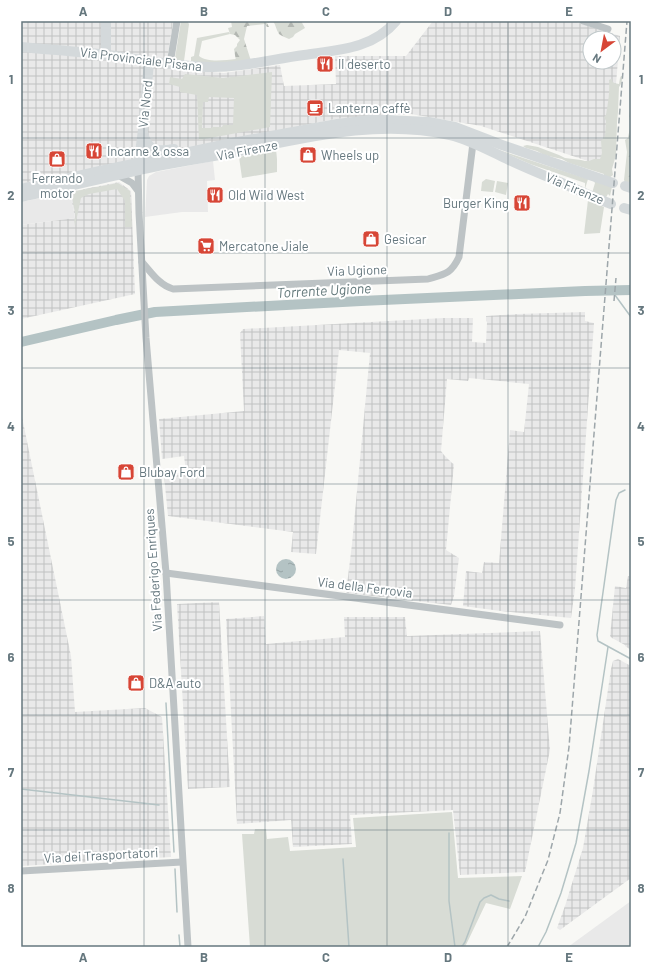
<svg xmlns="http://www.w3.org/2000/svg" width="652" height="968" viewBox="0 0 652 968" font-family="Barlow,sans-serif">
	<defs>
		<pattern id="industrial-grid" width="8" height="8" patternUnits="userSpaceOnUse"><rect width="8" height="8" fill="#e9e9e9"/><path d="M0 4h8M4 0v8" fill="none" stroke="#c0c2c2"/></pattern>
		<pattern id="forest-firs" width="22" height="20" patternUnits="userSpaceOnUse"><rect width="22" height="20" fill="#d8dcd5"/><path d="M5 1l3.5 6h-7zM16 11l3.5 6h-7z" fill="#b3b7b2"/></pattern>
		<pattern id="water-ripples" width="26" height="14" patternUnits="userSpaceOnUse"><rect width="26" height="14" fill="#b4c3c4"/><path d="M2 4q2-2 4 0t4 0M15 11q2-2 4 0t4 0" fill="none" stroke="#96a3a4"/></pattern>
	</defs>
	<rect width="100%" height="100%" fill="#f8f8f5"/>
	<g fill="#e9e9e9">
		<polygon points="213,161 215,180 207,181 208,212 182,212 145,217 147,180 149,176 156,172"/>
		<polygon points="70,192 75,218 21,225 21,202"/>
		<polygon points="631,901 631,947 568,947"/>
	</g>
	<g fill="url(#industrial-grid)" fill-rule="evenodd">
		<path d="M 21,21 L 173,21 L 166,68 L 224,73 L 280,65 L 284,86 L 336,84 L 335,56 L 406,56 L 433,21 L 573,21 L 620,36 L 609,168 L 481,126 L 411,114 L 335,119 L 21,184 ZM 590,38 L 614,38 L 614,62 L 590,62 Z"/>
		<polygon points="119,182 131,191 135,294 21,319 21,225 75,218 70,192"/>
		<polygon points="585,312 585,321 594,323 575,589 571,618 501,611 463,606 466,571 482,573 484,562 499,563 510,430 524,432 529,384 469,378 468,381 447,379 441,451 444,455 452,463 454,464 446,550 459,558 454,596 451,605 346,593 352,544 370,353 339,350 316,554 291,552 293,532 168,516 164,475 186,472 184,456 162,459 159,419 244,411 240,333 243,329 443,318 473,318 472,342 486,343 487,322 486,321 486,316 518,314"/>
		<polygon points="21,412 71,656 75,712 145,708 162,717 171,857 21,866"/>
		<polygon points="628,576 631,576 631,650 625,646 625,645 612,638 610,636 615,586 626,588"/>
		<polygon points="219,602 230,787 188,789 177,604"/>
		<polygon points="264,616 266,644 345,637 344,617 405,617 407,636 540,631 550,750 525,872 460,875 453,810 350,815 352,844 293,847 291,820 237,824 226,619"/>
		<polygon points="618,659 631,666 631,878 560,930 557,928 565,906 583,848 593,790 611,669 613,661"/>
	</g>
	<g fill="#d8dcd5" fill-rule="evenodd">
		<polygon points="181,21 187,21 189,24 184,61 177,60 175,58"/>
		<path d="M 229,32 L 230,34 L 202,41 L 199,56 C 208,63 225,60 236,59 L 236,63 L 191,62 L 191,57 L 194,56 L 197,38 Z"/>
		<path d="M 272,72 L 270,127 L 199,140 L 197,95 L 180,92 L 180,87 L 169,84 L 170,77 L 182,79 L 185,74 L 223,78 ZM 209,97 L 234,98 L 233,125 L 223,125 L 222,127 L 212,127 L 212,128 L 202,128 L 203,102 L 208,102 Z"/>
		<path d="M 621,76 L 623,76 L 621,84 L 619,87 L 618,112 L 617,122 L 616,155 L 612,169 L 613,175 L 609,178 L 604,176 L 604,174 L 569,163 L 562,159 L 544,155 L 537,151 L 526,148 L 523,146 L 527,145 L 538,147 L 559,155 L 565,158 L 581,160 L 585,161 L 589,161 L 594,159 L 600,159 L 602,153 L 601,141 L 605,136 L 606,121 L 604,117 L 606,115 C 608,103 610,92 609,80 L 611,79 L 612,79 L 612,81 L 614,83 L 619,84 L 620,78 Z"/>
		<polygon points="276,149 277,159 277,172 242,178 239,157"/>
		<polygon points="496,149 588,179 585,189 585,183 530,164"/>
		<polygon points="486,179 495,181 493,192 492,192 481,191 482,182"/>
		<polygon points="593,180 612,187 610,196 608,194 605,199 592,193 595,183"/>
		<polygon points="497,181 508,183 506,195 495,192"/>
		<polygon points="118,183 130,191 132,227 125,227 125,201 117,189 89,194 81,198 75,226 74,219 76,218 71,192"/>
		<polygon points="588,200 604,207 600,233 584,234"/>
		<polygon points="452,812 458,878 522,876 510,909 486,903 465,947 250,947 242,834 254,834 255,829 266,829 267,839 288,837 290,851 356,847 353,818"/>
	</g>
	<g fill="url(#forest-firs)">
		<path d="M 231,21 L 301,21 L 305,28 L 295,34 L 293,37 L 289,39 C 285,37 281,36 279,34 C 276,30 276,25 273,21 L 267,23 L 269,27 L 267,27 L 265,24 L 247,26 L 244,39 L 251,61 L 236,61 L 234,49 L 237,46 L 237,44 L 240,40 L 235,35 L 230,34 L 228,28 L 232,27 Z"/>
		<path d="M 631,108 L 631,185 L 625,182 L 624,180 L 627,152 L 625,140 L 628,138 C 628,134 630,131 630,128 C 631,121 628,115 631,108 Z"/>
	</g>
	<circle fill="url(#water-ripples)" cx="286" cy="569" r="10"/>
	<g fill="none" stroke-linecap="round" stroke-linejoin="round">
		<g stroke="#b4c3c4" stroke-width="1.5">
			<polyline points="612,291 631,317"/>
			<polyline points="625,490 619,493 616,500 597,635 598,641 631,659"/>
			<polyline points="166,703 174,852"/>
			<polyline points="21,789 159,805"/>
			<polyline points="449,833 449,901 455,947"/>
			<polyline points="343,859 349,947"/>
			<polyline points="175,869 177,912"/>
			<polyline points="179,935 180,947"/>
			<polyline points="460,947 463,945 465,942 480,902 484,898 491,895 499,899 509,901"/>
			<polyline points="538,947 546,932 561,893 576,843 589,771 608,647"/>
		</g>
		<polyline stroke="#b4c3c4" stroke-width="10" points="21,342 116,320 155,312 361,301 585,291 631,290"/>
		<g stroke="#bdc3c5" stroke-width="7">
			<polyline points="583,21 608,29"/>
			<polyline points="170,64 177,21"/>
			<polyline points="138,170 139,213 146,338 166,573 188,947"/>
			<polyline points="118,175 132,183 138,191"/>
			<path d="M 142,262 C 151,272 159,285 173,289 L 428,279 C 445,274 451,274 459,257 L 473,143"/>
			<polyline points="166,573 560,625"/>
			<polyline points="21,871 182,862"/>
		</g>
		<g stroke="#d4d9db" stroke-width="10">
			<path d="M 21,47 C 52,50 84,52 115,56 C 146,61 177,66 208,67 C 240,68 273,59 304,55 C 338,50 373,49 396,21"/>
			<polyline points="106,55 106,21"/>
			<path d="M 143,132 C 147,152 158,152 174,149"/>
			<polyline points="138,168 143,130 149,62"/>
			<polyline points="625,186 631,188"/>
			<polyline points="21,189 100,171 232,143 337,124 370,120 385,120 429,122 455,127 502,145 613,183"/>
			<path d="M 21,197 C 65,188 109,176 153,167 C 182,161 211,157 240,151 C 309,137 379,119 450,135 C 471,140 490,151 509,160 C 526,168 543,175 560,182 C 577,190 593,197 611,204"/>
			<polyline points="624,208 631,210"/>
		</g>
		<g stroke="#9da6aa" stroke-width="1.5" stroke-dasharray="6 3" stroke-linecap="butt">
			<polyline points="614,301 616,278"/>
			<polyline points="507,947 525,917 548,860 560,813 569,747 627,21"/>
		</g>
	</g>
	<path fill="none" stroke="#65777e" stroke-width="1" stroke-opacity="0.55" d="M 144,21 L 144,947M 265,21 L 265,947M 387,21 L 387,947M 508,21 L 508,947M 21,138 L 631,138M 21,253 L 631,253M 21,368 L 631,368M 21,484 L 631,484M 21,600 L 631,600M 21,715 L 631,715M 21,830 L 631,830"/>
	<defs>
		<g id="restaurant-square" transform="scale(0.9)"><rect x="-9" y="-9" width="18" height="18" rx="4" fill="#d74636" stroke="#fff"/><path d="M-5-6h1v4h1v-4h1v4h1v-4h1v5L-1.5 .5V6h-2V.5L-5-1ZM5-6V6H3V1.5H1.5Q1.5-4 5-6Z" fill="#fff"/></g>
		<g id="cafe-square" transform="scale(0.9)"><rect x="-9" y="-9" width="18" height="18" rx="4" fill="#d74636" stroke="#fff"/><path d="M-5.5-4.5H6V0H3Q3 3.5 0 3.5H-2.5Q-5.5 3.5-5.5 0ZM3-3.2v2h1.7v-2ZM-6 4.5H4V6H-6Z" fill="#fff"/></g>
		<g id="shop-square" transform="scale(0.9)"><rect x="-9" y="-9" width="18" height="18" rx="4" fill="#d74636" stroke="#fff"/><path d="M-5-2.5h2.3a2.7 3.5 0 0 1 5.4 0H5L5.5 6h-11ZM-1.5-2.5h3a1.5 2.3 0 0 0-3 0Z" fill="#fff"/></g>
		<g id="supermarket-square" transform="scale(0.9)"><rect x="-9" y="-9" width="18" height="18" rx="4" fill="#d74636" stroke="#fff"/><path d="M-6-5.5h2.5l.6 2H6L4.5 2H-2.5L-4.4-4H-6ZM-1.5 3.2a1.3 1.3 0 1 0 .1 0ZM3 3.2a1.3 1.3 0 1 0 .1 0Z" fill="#fff"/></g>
	</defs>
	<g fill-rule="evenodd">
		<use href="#restaurant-square" x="325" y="64"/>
		<use href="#cafe-square" x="315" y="108"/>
		<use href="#restaurant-square" x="94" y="151"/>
		<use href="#shop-square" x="308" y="155"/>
		<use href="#shop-square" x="57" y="159"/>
		<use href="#restaurant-square" x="215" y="195"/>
		<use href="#restaurant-square" x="522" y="203"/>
		<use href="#shop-square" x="371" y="239"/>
		<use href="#supermarket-square" x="206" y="246"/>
		<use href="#shop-square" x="126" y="472"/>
		<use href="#shop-square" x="136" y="683"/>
	</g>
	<g text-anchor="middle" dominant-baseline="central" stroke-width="4" stroke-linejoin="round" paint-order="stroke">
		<g font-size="13" fill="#65777e" stroke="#fff">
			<text transform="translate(141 59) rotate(7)">Via Provinciale Pisana</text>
			<text transform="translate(145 104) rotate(-84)">Via Nord</text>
			<text transform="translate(247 150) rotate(-11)">Via Firenze</text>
			<text transform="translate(575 188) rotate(23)">Via Firenze</text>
			<text transform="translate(357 270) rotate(-2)">Via Ugione</text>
			<text transform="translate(153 570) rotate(-94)">Via Federigo Enriques</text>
			<text transform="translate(365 587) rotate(7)">Via della Ferrovia</text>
			<text transform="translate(101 855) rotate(-3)">Via dei Trasportatori</text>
		</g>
		<g font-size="13" fill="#65777e" stroke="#fff" text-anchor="start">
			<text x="338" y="64">Il deserto</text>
			<text x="328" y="108">Lanterna caffè</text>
			<text x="107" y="151">Incarne &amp; ossa</text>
			<text x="321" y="155">Wheels up</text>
			<text x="57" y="178" text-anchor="middle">Ferrando<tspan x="57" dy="15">motor</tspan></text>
			<text x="228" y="195">Old Wild West</text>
			<text x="509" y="203" text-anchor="end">Burger King</text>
			<text x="384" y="239">Gesicar</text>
			<text x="219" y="246">Mercatone Jiale</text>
			<text x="139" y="472">Blubay Ford</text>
			<text x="149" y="683">D&amp;A auto</text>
		</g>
		<g font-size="14" font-style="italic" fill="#607678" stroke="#fff">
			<text transform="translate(324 290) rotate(-3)">Torrente Ugione</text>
		</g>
	</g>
	<rect width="652" height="968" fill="none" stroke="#ffffff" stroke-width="44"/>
	<g transform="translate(602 50) rotate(212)"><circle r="19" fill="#ffffff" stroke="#c1c9cb"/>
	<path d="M0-3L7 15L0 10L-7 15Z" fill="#d74636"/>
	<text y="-6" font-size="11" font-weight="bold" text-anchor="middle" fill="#65777e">N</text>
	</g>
	<rect x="22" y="22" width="608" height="924" fill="none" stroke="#65777e" stroke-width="1.5"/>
	<g font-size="13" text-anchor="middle" font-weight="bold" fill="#65777e">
		<text x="83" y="16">A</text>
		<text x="204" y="16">B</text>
		<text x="326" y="16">C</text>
		<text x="448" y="16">D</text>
		<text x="569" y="16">E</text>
		<text x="11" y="84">1</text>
		<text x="641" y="84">1</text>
		<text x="11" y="200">2</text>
		<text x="641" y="200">2</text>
		<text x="11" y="315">3</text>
		<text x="641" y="315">3</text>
		<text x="11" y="431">4</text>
		<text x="641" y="431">4</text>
		<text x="11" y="546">5</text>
		<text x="641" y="546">5</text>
		<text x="11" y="662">6</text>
		<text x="641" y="662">6</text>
		<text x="11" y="777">7</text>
		<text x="641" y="777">7</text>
		<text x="11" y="893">8</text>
		<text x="641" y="893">8</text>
		<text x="83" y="962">A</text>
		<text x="204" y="962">B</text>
		<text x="326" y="962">C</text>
		<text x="448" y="962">D</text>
		<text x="569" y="962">E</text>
	</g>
</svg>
